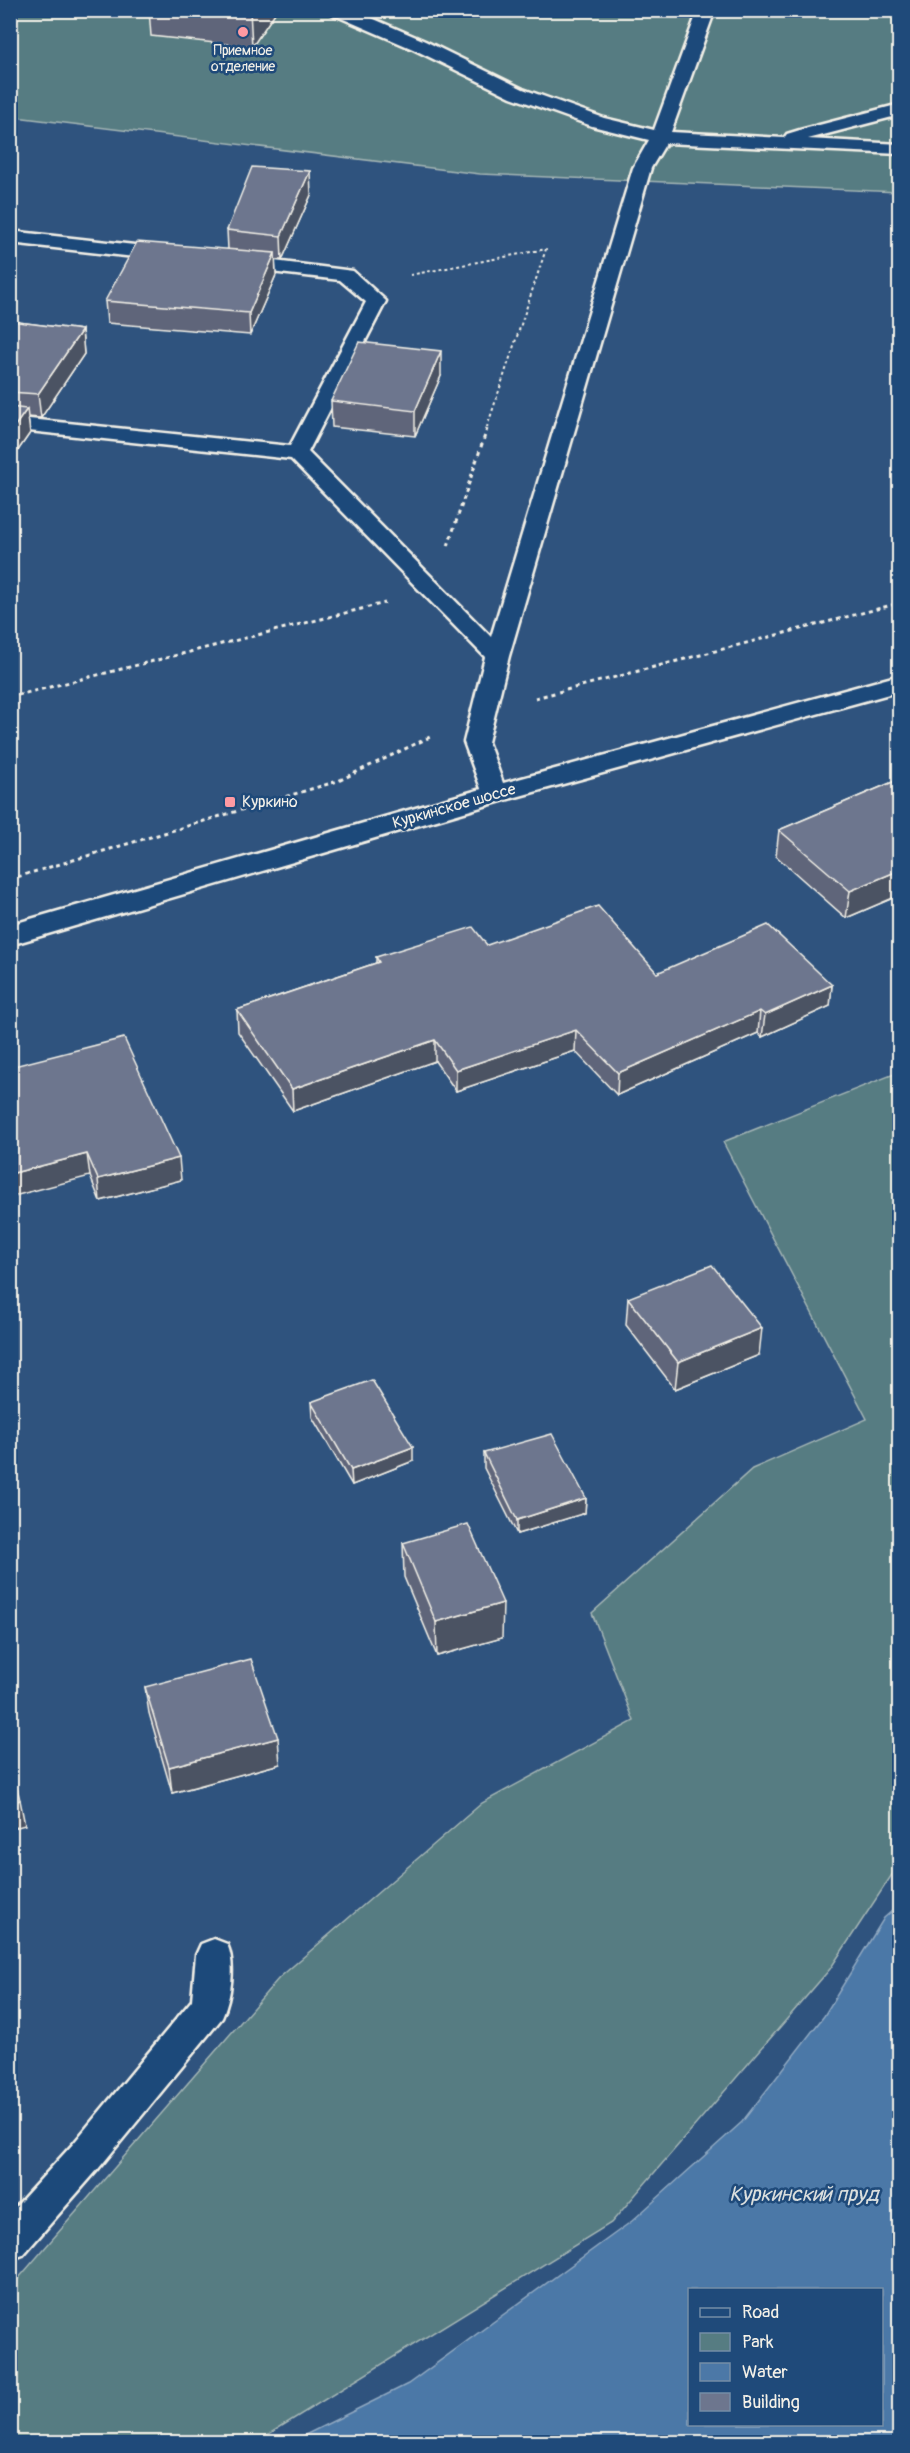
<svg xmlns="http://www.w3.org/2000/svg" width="910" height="2453" viewBox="0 0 910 2453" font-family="Pangolin,sans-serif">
	<rect width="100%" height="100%" fill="#2f537e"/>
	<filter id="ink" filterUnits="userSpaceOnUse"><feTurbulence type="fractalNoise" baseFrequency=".0167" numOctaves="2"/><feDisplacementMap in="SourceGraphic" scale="12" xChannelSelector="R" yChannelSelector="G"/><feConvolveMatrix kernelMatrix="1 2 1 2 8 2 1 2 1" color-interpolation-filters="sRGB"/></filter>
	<g filter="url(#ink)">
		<g fill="#567c82" stroke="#a5b6b5" stroke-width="1.5">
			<polygon points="11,11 899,11 899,192 480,174 16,117 11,113"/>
			<polygon points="899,1072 899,1864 830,1969 611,2223 256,2442 11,2442 11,2287 279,1978 482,1803 634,1721 592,1613 752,1469 867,1419 723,1142"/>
		</g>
		<path fill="#4c78a7" stroke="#8fa8c1" stroke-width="1.5" fill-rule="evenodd" d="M 899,1905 L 899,2442 L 291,2442 L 408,2384 L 632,2221 L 742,2122 L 824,2016 L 884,1918 ZM 690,2290 L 882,2290 L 882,2424 L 690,2424 Z"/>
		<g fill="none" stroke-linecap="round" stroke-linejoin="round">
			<g stroke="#f4f1e8" stroke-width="5">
				<g id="lane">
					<polygon points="330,10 353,10 425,41 523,89 604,118 654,130 698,10 715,10 671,132 784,138 787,134 800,130 900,104 900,115 808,139 900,144 900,154 666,143 651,168 509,656 488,742 507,794 504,799 495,802 486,799 483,794 464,742 485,657 291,459 10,429 10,417 290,446 366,302 340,280 236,268 229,266 226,262 229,258 236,256 353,271 386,301 308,452 491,637 633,168 649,140 592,126 511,97 413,49 332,14"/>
					<polygon points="10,231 170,249 177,251 180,255 177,259 170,261 10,243"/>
					<path d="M 214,1939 L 227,1944 C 236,1964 231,1998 222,2018 L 99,2168 L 23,2255 L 10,2260 L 10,2213 L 73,2144 L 192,2000 L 196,1955 L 201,1944 Z"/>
				</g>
			</g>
			<g stroke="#f4f1e8" stroke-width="5">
				<polygon id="secondary" points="900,675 900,691 505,800 10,945 10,925 485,788"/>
			</g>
			<polyline stroke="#f4f1e8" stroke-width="2" stroke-dasharray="3 3" stroke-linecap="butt" points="410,275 546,249 486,430"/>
			<g stroke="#f4f1e8" stroke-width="3" stroke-dasharray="4 4" stroke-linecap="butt">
				<polyline points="448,546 487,429"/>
				<polyline points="10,697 385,603"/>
				<polyline points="535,698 900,603"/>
				<polyline points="10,879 338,781 432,736"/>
			</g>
			<use href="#lane" fill="#1f4a7a" fill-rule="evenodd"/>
			<use href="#secondary" fill="#1f4a7a" fill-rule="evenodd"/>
		</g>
		<g fill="#5e657a" stroke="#f4f1e8" stroke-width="1.5">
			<polygon points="149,10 277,10 252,47 151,36"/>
			<polygon points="311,195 282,260 275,260 276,275 250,335 107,323 105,301 228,249 227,230"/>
			<polygon points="10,321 82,330 84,354 41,418 28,417 30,433 10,462"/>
			<polygon points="441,376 415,436 332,427 331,401"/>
			<polygon points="900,779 900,895 846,918 776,856 779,830"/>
			<polygon points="487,945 657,973 832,985 830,1006 762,1037 758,1033 617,1095 575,1051 456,1091 435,1061 293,1111 238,1032 237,1010 376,963 376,957"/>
			<polygon points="10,1067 181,1180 100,1201 90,1176"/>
			<polygon points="628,1298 759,1355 675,1389 626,1325"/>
			<polygon points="311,1402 413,1461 352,1485 312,1417"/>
			<polygon points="484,1453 586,1498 585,1513 517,1534 484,1468"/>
			<polygon points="403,1543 502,1638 437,1656 404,1577"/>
			<polygon points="145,1687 280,1764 172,1793 149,1713"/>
		</g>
		<g fill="#4c5363" stroke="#f4f1e8" stroke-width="1.5">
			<polygon points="250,10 277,10 252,47"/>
			<polygon points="310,171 311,195 282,260 281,236"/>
			<polygon points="275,253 276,275 250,335 249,313"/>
			<polygon points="82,330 84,354 41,418 38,394"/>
			<polygon points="441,351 441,376 415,436 415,411"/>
			<polygon points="27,409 30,433 10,462 10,433"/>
			<polygon points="900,870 900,895 846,918 850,891"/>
			<polygon points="832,985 830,1006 762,1037 765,1015"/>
			<polygon points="760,1011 758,1033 617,1095 618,1073"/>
			<polygon points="576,1030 575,1051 456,1091 456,1070"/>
			<polygon points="435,1040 435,1061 293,1111 292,1089"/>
			<polygon points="87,1154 90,1176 10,1197 10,1174"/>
			<polygon points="179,1158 181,1180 100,1201 98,1179"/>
			<polygon points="762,1328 759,1355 675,1389 678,1362"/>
			<polygon points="413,1447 413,1461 352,1485 351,1470"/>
			<polygon points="586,1498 585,1513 517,1534 517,1520"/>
			<polygon points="503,1603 502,1638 437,1656 436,1622"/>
			<polygon points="278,1738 280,1764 172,1793 169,1767"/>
			<polygon points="20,1800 25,1825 10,1829 10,1803"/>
		</g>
		<g fill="#6d768e" stroke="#f4f1e8" stroke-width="1.5">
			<polygon points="252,167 310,171 281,236 227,230"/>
			<polygon points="137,242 275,253 249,313 105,301"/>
			<polygon points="10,321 82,330 38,394 10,392"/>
			<polygon points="359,342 441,351 415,411 331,401"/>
			<polygon points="10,407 27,409 10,433"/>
			<polygon points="900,779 900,870 850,891 779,830"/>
			<polygon points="598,906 657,973 768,925 832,985 765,1015 760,1011 618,1073 576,1030 456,1070 435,1040 292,1089 237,1010 379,962 376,957 473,927 487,945"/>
			<polygon points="124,1038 179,1158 98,1179 87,1154 10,1174 10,1067"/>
			<polygon points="712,1265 762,1328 678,1362 628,1298"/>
			<polygon points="372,1380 413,1447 351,1470 311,1402"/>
			<polygon points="552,1434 586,1498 517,1520 484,1453"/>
			<polygon points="468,1524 503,1603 436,1622 403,1543"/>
			<polygon points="251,1659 278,1738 169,1767 145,1687"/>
			<polygon points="10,1759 20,1800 10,1803"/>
		</g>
	</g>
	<g fill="#ff9aa2" stroke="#1f4a7a" stroke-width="2">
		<circle cx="243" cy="32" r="6"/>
		<rect x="224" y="796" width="12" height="12" rx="3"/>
	</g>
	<g text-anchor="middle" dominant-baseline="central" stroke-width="5" stroke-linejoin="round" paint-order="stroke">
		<g font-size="14" fill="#f4f1e8" stroke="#1f4a7a">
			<text x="243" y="50">Приемное<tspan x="243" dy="16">отделение</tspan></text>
		</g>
		<g font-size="16" fill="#f4f1e8" stroke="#1f4a7a" text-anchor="start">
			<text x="242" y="802">Куркино</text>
		</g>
		<g font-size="16" fill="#f4f1e8" stroke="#1f4a7a">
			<text transform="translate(454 806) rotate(-16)">Куркинское шоссе</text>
		</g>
		<g font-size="21" font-style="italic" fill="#dbdfde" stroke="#1f4a7a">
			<text x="804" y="2194">Куркинский пруд</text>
		</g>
	</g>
	<rect width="910" height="2453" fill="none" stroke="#1f4a7a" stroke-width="36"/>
	<rect x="18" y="18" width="874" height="2417" fill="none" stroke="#f4f1e8" stroke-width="2" filter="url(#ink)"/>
	<rect x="688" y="2288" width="195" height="138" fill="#1f4a7a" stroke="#748da6" stroke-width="1.5"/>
	<rect x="700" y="2308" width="30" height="9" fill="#1f4a7a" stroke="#748da6" stroke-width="1.5"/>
	<text x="742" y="2318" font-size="18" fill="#f4f1e8">Road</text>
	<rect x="700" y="2333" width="30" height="18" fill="#567c82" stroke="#748da6" stroke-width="1.5"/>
	<text x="742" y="2348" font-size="18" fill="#f4f1e8">Park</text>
	<rect x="700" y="2363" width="30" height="18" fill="#4c78a7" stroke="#748da6" stroke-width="1.5"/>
	<text x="742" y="2378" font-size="18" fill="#f4f1e8">Water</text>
	<rect x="700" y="2393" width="30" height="18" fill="#6d768e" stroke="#748da6" stroke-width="1.5"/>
	<text x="742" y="2408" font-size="18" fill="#f4f1e8">Building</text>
</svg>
